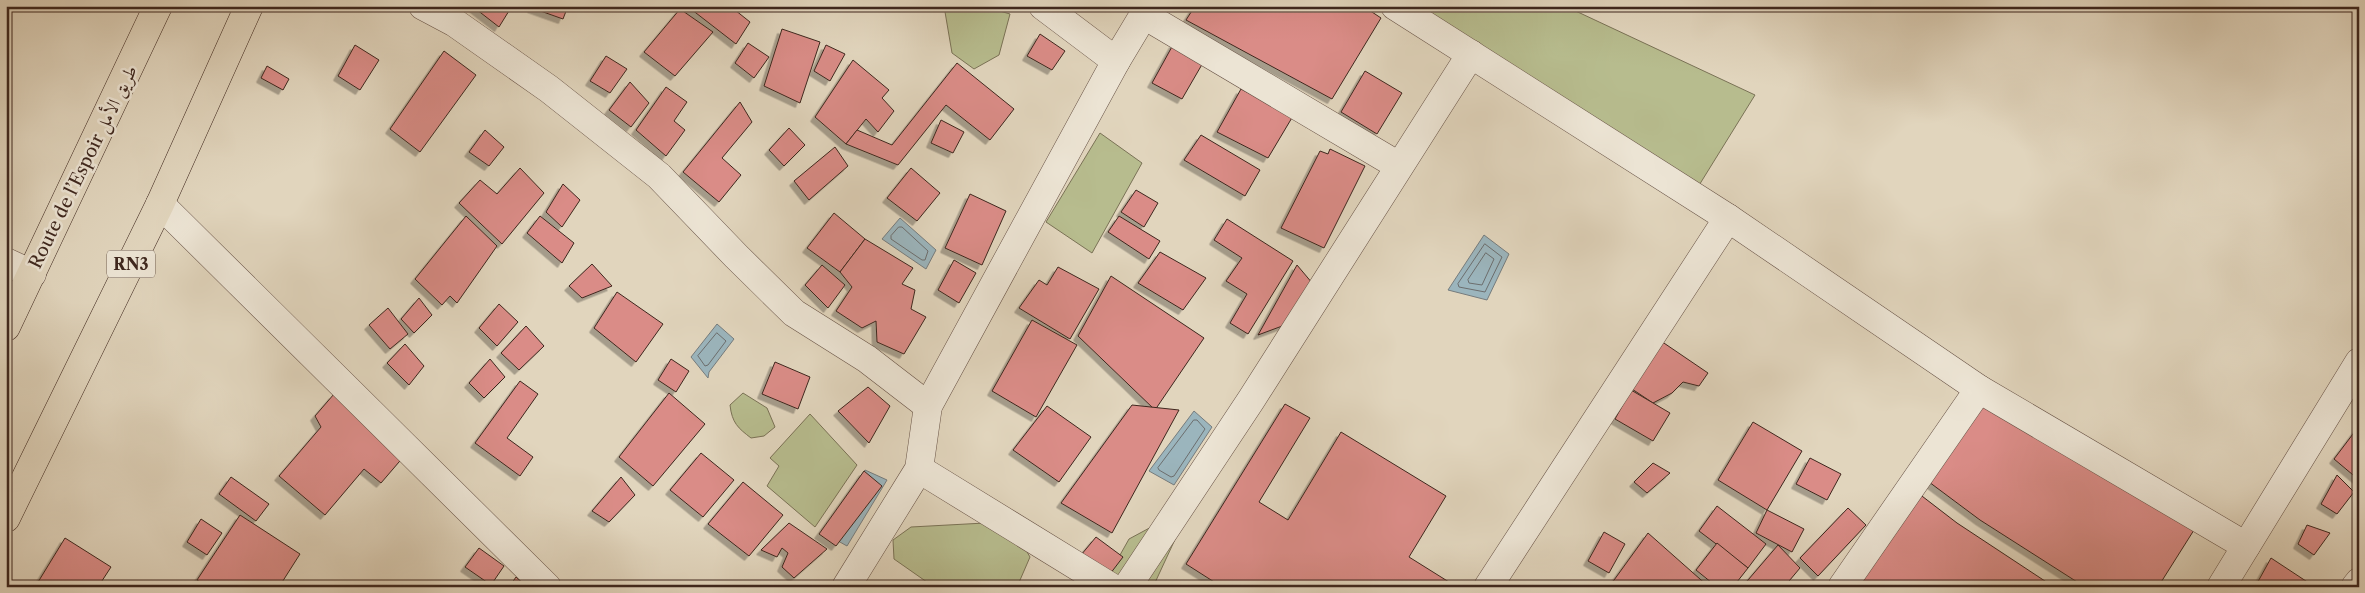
<svg xmlns="http://www.w3.org/2000/svg" width="2365" height="593" viewBox="0 0 2365 593" font-family="'Libre Caslon Text',Amiri,serif">
	<defs>
		<filter id="shadow"><feDropShadow dx="-4.5" dy="4.5" stdDeviation="0" flood-color="#0004"/></filter>
	</defs>
	<rect width="100%" height="100%" fill="#e1d5bd"/>
	<filter id="stains"><feTurbulence type="fractalNoise" baseFrequency=".004" numOctaves="4"/><feColorMatrix values="0 0 0 0 .2 0 0 0 0 .09 0 0 0 0 .02 0 0 0 .5 -.17"/></filter>
	<radialGradient id="worn" r=".72"><stop offset=".6" stop-color="#630" stop-opacity="0"/><stop offset="1" stop-color="#630" stop-opacity=".3"/></radialGradient>
	<g fill="#b7bc8e" stroke="#7a7256">
		<polygon points="944,6 983,6 1010,14 999,55 974,69 952,53"/>
		<polygon points="1392,6 1565,6 1755,95 1693,195"/>
		<polygon points="1100,133 1142,163 1092,253 1046,222"/>
		<path d="M 743,393 L 767,408 L 775,427 L 764,436 L 751,438 C 738,428 732,423 730,405 Z"/>
		<polygon points="810,414 857,465 815,527 767,486 779,466 770,458"/>
		<polygon points="985,523 1014,530 1030,557 1017,587 934,587 894,559 893,540 911,527"/>
		<polygon points="1155,525 1178,533 1153,587 1102,587 1129,539"/>
	</g>
	<g fill="#9bb5bd" stroke="#767c7d">
		<polygon points="900,218 936,250 926,269 882,239"/>
		<polygon points="1484,235 1509,254 1487,300 1448,290"/>
		<polygon points="717,324 734,339 709,372 708,378 691,357"/>
		<polygon points="1194,411 1212,427 1174,485 1149,471"/>
		<polygon points="865,470 887,480 847,546 822,532"/>
	</g>
	<g fill="none" stroke-linecap="round" stroke-linejoin="round">
		<g stroke="#6c6e6e" stroke-width="1">
			<polygon points="899,227 902,227 928,251 925,260 922,260 891,239 891,236"/>
			<polygon points="1485,244 1502,257 1485,292 1459,287 1458,284"/>
			<polygon points="1486,253 1494,259 1482,285 1469,283 1468,280"/>
			<polygon points="717,333 726,341 708,365 705,366 698,356"/>
			<polygon points="1194,420 1197,420 1205,429 1174,476 1171,477 1159,470 1158,468"/>
		</g>
	</g>
	<g fill="#da8c87" stroke="#3e271e" filter="url(#shadow)">
		<polygon points="472,6 512,6 499,27"/>
		<polygon points="532,6 568,6 563,19 532,8"/>
		<polygon points="687,6 730,6 750,22 736,44"/>
		<polygon points="1195,6 1363,6 1381,18 1332,99 1186,20"/>
		<polygon points="680,9 713,32 675,76 644,52"/>
		<polygon points="782,29 820,42 800,103 764,86"/>
		<polygon points="1040,34 1065,51 1052,70 1027,56"/>
		<polygon points="748,43 769,57 754,78 735,63"/>
		<polygon points="1174,43 1204,61 1182,99 1152,83"/>
		<polygon points="355,45 379,60 360,90 338,76"/>
		<polygon points="826,45 845,54 830,81 814,71"/>
		<polygon points="444,51 476,75 420,152 390,129"/>
		<polygon points="606,56 627,69 610,93 590,81"/>
		<polygon points="853,60 889,90 882,98 894,111 878,132 866,119 846,144 815,117"/>
		<polygon points="957,63 1014,109 990,140 946,105 898,165 846,144 857,130 892,145"/>
		<polygon points="267,66 289,79 283,90 261,78"/>
		<polygon points="1365,71 1402,93 1377,134 1341,112"/>
		<polygon points="630,82 649,103 631,127 609,110"/>
		<polygon points="666,87 687,102 674,121 685,130 666,156 636,130"/>
		<polygon points="1241,89 1293,116 1268,158 1217,132"/>
		<polygon points="740,102 752,122 722,158 741,175 719,202 683,172"/>
		<polygon points="941,120 964,132 953,153 931,143"/>
		<polygon points="789,128 805,145 784,166 769,150"/>
		<polygon points="485,130 504,147 489,166 469,152"/>
		<polygon points="1201,135 1260,170 1245,196 1184,160"/>
		<polygon points="835,147 848,166 809,200 794,181"/>
		<polygon points="1330,149 1365,166 1324,248 1281,228 1320,151 1328,154"/>
		<polygon points="520,168 544,193 502,244 459,203 480,180 497,194"/>
		<polygon points="911,168 940,193 917,221 887,198"/>
		<polygon points="563,184 580,200 562,227 546,212"/>
		<polygon points="1136,190 1158,203 1144,227 1121,212"/>
		<polygon points="970,194 1006,211 982,265 945,248"/>
		<polygon points="834,213 865,239 840,272 807,248"/>
		<polygon points="466,216 497,246 457,303 450,296 442,305 415,279"/>
		<polygon points="540,216 574,243 562,263 527,233"/>
		<polygon points="1119,216 1160,241 1149,259 1108,232"/>
		<polygon points="1227,219 1293,261 1248,334 1230,323 1247,294 1226,281 1242,258 1214,240"/>
		<polygon points="865,239 913,268 902,284 915,290 911,309 926,317 904,354 877,342 876,321 862,328 836,311 852,287 840,272"/>
		<polygon points="1160,252 1206,278 1183,310 1138,283"/>
		<polygon points="954,260 976,273 959,303 938,290"/>
		<polygon points="592,264 612,286 582,298 569,286"/>
		<polygon points="822,265 845,285 828,308 805,285"/>
		<polygon points="1297,265 1313,284 1293,322 1258,335"/>
		<polygon points="1058,267 1099,289 1070,339 1019,308 1039,280 1047,285"/>
		<polygon points="1111,276 1204,338 1155,410 1078,336"/>
		<polygon points="617,292 663,324 636,362 594,328"/>
		<polygon points="419,298 432,315 414,333 401,319"/>
		<polygon points="499,304 518,322 497,346 479,328"/>
		<polygon points="388,308 408,334 390,349 369,325"/>
		<polygon points="1032,320 1077,345 1036,417 992,391"/>
		<polygon points="526,326 544,346 519,370 501,353"/>
		<polygon points="1658,339 1708,373 1699,386 1683,382 1672,393 1653,403 1626,385"/>
		<polygon points="405,344 424,366 409,385 387,363"/>
		<polygon points="490,359 505,377 484,398 469,383"/>
		<polygon points="671,359 689,371 676,392 658,380"/>
		<polygon points="775,362 810,377 798,409 762,394"/>
		<polygon points="520,381 538,394 507,438 533,457 520,476 475,443"/>
		<polygon points="868,387 890,406 869,443 838,411"/>
		<polygon points="1631,390 1670,413 1653,441 1615,419"/>
		<polygon points="669,393 705,424 653,486 619,457"/>
		<polygon points="334,394 405,455 381,483 364,469 325,515 279,476 321,427 315,416"/>
		<polygon points="1285,404 1310,418 1259,502 1288,520 1341,432 1446,496 1409,557 1457,587 1222,587 1186,564"/>
		<polygon points="1980,404 2194,530 2158,587 2085,587 1980,520 1929,482"/>
		<polygon points="1132,405 1179,410 1112,533 1061,503"/>
		<polygon points="1047,406 1091,437 1059,482 1013,450"/>
		<polygon points="1753,422 1802,451 1767,510 1718,480"/>
		<polygon points="2359,426 2359,480 2334,459"/>
		<polygon points="701,453 734,480 703,517 670,490"/>
		<polygon points="1810,458 1841,474 1827,500 1796,484"/>
		<polygon points="1653,463 1670,473 1647,493 1634,482"/>
		<polygon points="864,471 882,486 836,546 819,534"/>
		<polygon points="2337,475 2354,492 2337,514 2321,504"/>
		<polygon points="231,477 269,504 256,521 219,494"/>
		<polygon points="621,477 635,495 609,522 592,511"/>
		<polygon points="743,482 783,515 749,556 708,524"/>
		<polygon points="1918,493 1957,523 2054,587 1859,587"/>
		<polygon points="1717,506 1766,544 1748,568 1699,531"/>
		<polygon points="1848,508 1866,525 1818,576 1800,558"/>
		<polygon points="1767,510 1804,529 1792,552 1756,533"/>
		<polygon points="240,515 300,554 279,587 207,587 197,580"/>
		<polygon points="201,519 222,533 207,555 187,542"/>
		<polygon points="789,523 827,549 794,578 782,567 788,553 782,548 777,557 761,550"/>
		<polygon points="2307,525 2330,533 2314,555 2298,544"/>
		<polygon points="1604,532 1625,544 1609,573 1588,561"/>
		<polygon points="1648,533 1709,587 1609,587"/>
		<polygon points="1096,537 1123,557 1110,574 1081,555"/>
		<polygon points="65,538 111,567 98,587 35,587"/>
		<polygon points="1717,543 1748,568 1733,587 1717,587 1696,570"/>
		<polygon points="1778,545 1800,568 1784,587 1742,587"/>
		<polygon points="479,548 504,566 491,585 465,567"/>
		<polygon points="2271,558 2315,587 2255,587"/>
		<polygon points="516,577 527,587 509,587"/>
	</g>
	<g fill="none" stroke-linecap="round" stroke-linejoin="round">
		<g stroke="#675246" stroke-width="29">
			<g id="minor">
				<polyline points="423,6 455,23 549,89 659,176 736,256 794,313 867,359 928,406"/>
				<polyline points="1043,6 1116,61"/>
				<polyline points="1395,6 1728,218 1979,389 2246,546"/>
				<polyline points="1144,15 1399,166"/>
				<polyline points="160,204 547,587"/>
				<polyline points="6,262 32,274"/>
				<polyline points="919,469 1111,587"/>
				<polyline points="846,587 919,469 928,406 1116,61 1149,6"/>
				<polyline points="1127,587 1251,400 1471,54"/>
				<polyline points="1488,587 1728,218"/>
				<polyline points="1842,587 1979,389"/>
				<polyline points="2221,587 2359,362"/>
				<polyline points="2355,587 2359,582"/>
			</g>
		</g>
		<g stroke="#3e271e" stroke-width="29">
			<g id="highway">
				<polyline points="6,327 158,6"/>
				<polyline points="6,518 160,204 249,6"/>
			</g>
		</g>
		<use href="#minor" stroke="#ece4d4" stroke-width="28"/>
		<use href="#highway" stroke="#e1d5bd" stroke-width="28"/>
	</g>
	<g text-anchor="middle" dominant-baseline="central" stroke-width="5" stroke-linejoin="round" paint-order="stroke">
		<rect fill="#ece4d4" stroke="#726055" stroke-width="1" x="107" y="250.5" width="48" height="27" rx="4"/>
		<g font-size="16" font-weight="bold" fill="#3e271e">
			<text x="131" y="264">RN3</text>
		</g>
		<g font-size="18" fill="#3e271e" stroke="#ece4d4">
			<text transform="translate(83 167) rotate(-64)">Route de l’Espoir طريق الأمل</text>
		</g>
	</g>
	<rect width="2365" height="593" fill="none" stroke="#e1d5bd" stroke-width="25"/>
	<rect x="8" y="8" width="2350" height="578" fill="none" stroke="#3e271e" stroke-width="2.5"/>
	<rect x="12" y="12" width="2340" height="568" fill="none" stroke="#3e271e"/>
	<rect width="100%" height="100%" filter="url(#stains)"/>
	<rect width="100%" height="100%" fill="url(#worn)"/>
</svg>
